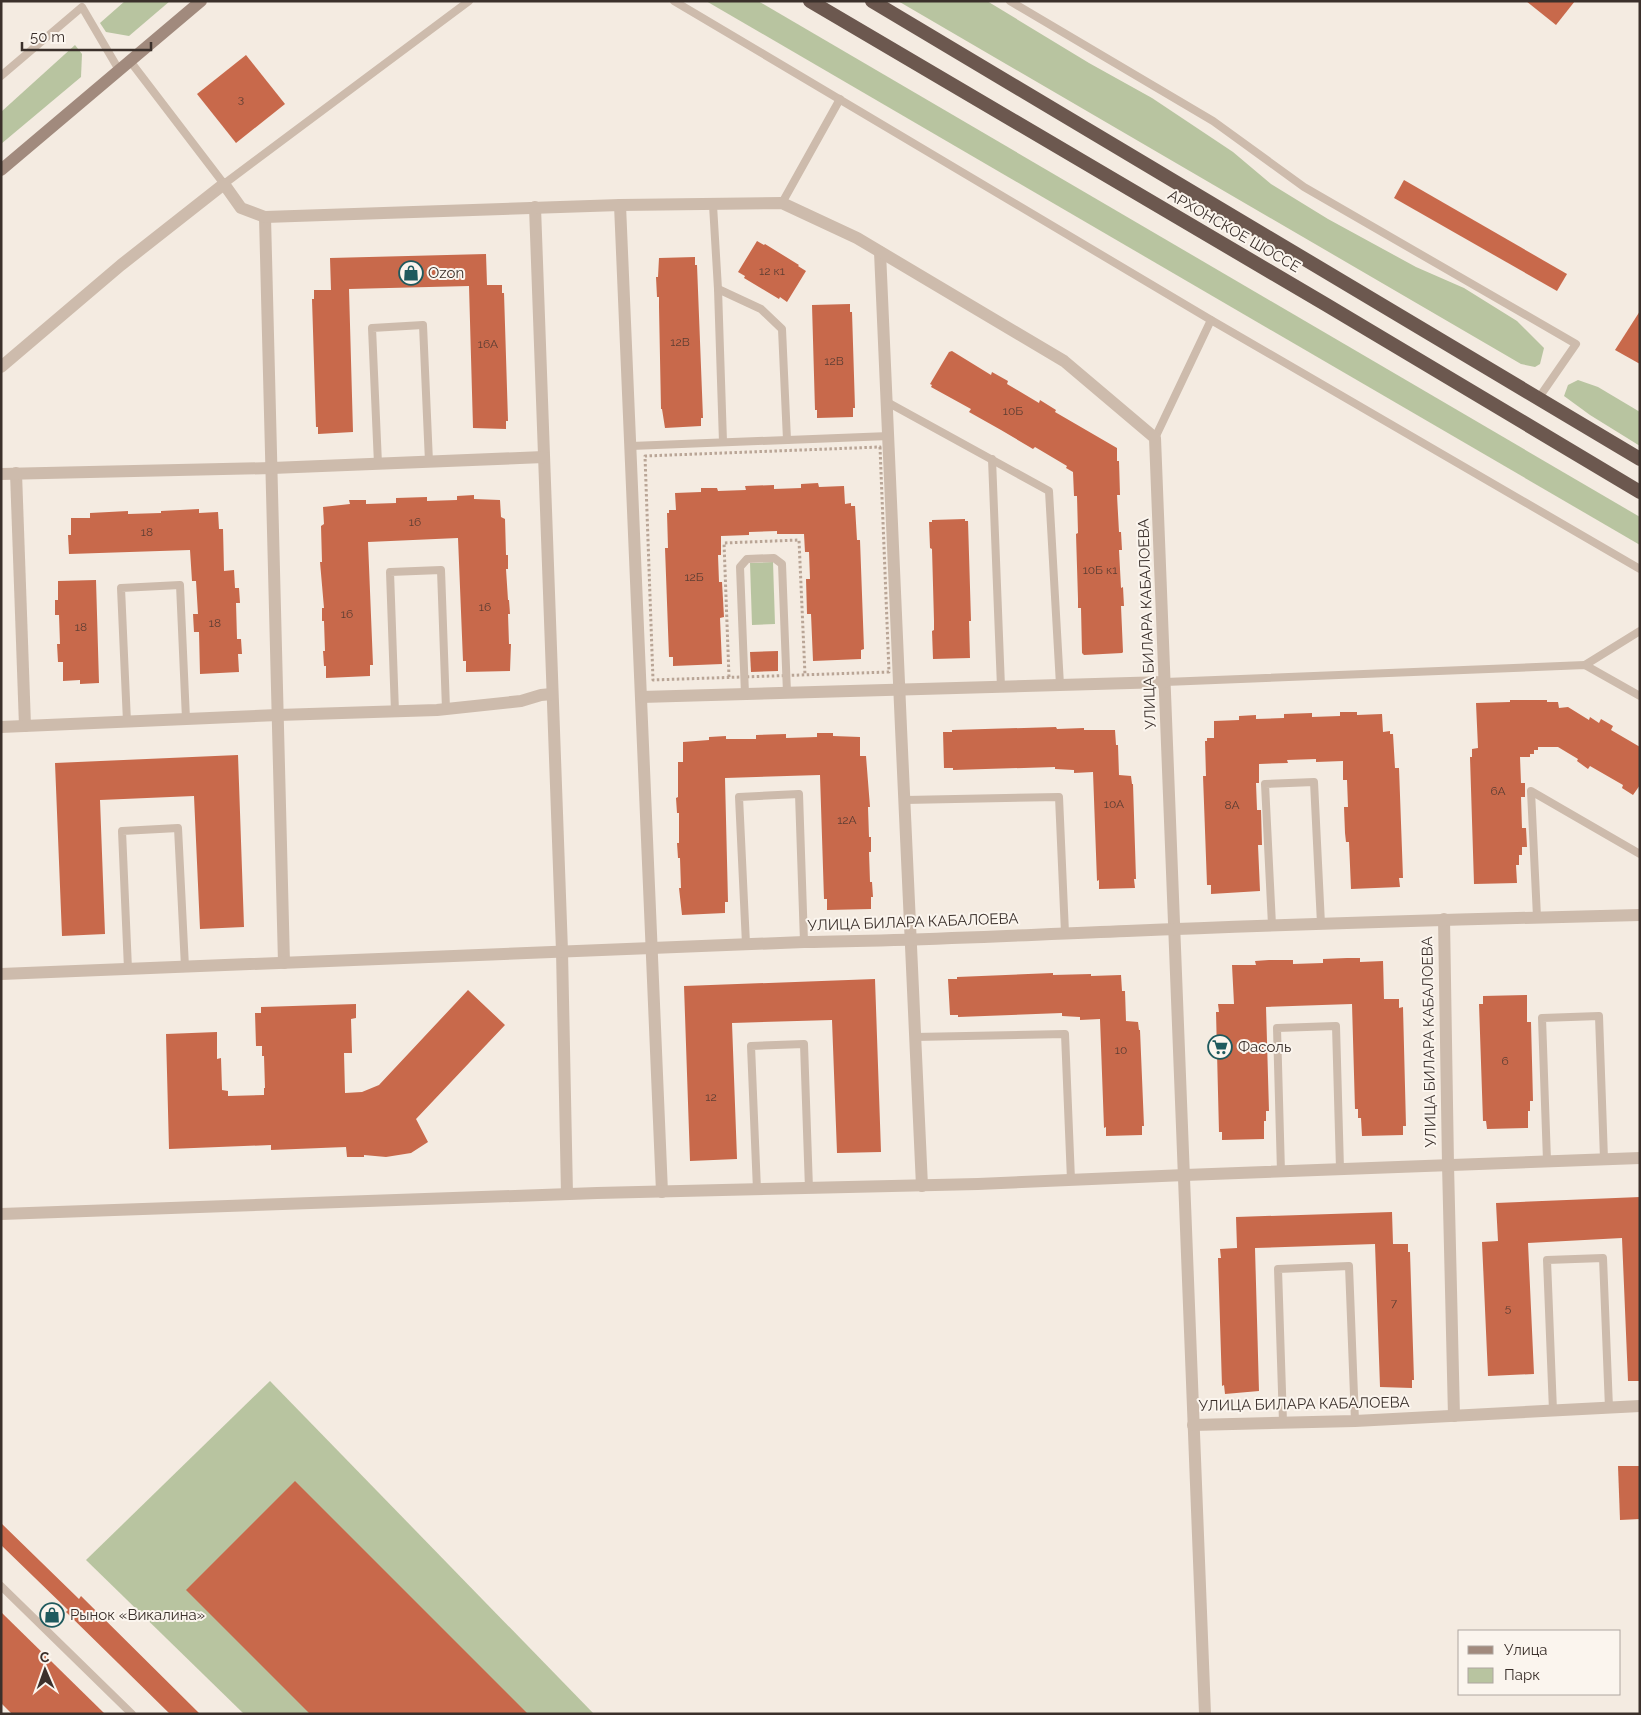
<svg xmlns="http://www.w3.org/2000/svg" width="1641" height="1715" viewBox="0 0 1641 1715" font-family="Raleway,sans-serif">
	<rect width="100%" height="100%" fill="#f4ebe1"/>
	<g fill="#b8c4a0">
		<polygon points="125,1 170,1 129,36 106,32 100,23"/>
		<polygon points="706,1 758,1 1640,517 1640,545"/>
		<polygon points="898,1 987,1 1089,63 1152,98 1233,152 1271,184 1328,219 1416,267 1464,288 1517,321 1544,348 1540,364 1535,367 1521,364"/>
		<polygon points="75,45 82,54 81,77 1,144 1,112"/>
		<polygon points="1578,380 1598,387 1640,412 1640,446 1590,415 1564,396 1568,385"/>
		<polygon points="773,562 775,624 752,625 750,563"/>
		<polygon points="270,1381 594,1714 244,1714 86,1560"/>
	</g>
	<g fill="#c8694b">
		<polygon points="1526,1 1575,1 1556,25"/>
		<polygon points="246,55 285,104 236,143 197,94"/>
		<polygon points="1404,180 1567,274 1557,291 1394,198"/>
		<polygon points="757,241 764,245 765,244 799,265 798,266 806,271 787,302 780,297 779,299 744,278 745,276 738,272"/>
		<polygon points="486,254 487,285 502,285 502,293 504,293 508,421 506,421 506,429 473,428 469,286 349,289 353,432 318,434 318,427 316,427 312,299 314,299 314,290 331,290 330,258"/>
		<polygon points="695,257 695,265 697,265 703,418 701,418 701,426 665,428 662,409 661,409 659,307 659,297 657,297 656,277 658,277 659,258"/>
		<polygon points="850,304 850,312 852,312 855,408 853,408 853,417 817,418 817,410 815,410 812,305"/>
		<polygon points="1640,311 1640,364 1615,350"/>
		<polygon points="952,351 991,375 992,372 1008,381 1007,384 1039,403 1040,400 1056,410 1055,412 1117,448 1117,461 1119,461 1120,495 1117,495 1119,532 1121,532 1122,550 1119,550 1121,588 1123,587 1124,606 1121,606 1123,652 1122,653 1084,655 1082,653 1081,608 1078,608 1078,599 1076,534 1078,533 1077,496 1074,496 1073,472 1066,468 1067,466 1035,447 1033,449 1001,430 969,412 971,409 931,387 932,385 930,384 949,352"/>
		<polygon points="818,483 819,487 844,486 845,504 851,503 851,506 855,506 857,540 860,540 864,649 861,650 861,659 813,661 811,614 807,614 806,579 810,579 809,552 805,552 804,534 777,534 777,531 749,532 749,535 721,536 721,555 718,555 719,582 722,582 724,617 720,618 722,664 673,666 673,657 669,657 665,548 668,548 667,513 669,513 669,510 676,510 675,493 701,492 701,488 717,488 718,491 746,490 745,486 774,485 774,489 801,488 801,484"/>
		<polygon points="474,495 474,499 500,500 501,517 505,519 506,555 508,555 508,569 506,569 508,600 509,600 510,614 508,614 509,644 511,644 510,671 466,672 466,661 463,661 458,538 368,542 373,665 370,665 370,676 326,678 326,666 324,666 323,651 325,651 324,621 322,621 322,608 324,608 320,562 322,562 321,526 324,524 323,507 350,504 349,500 366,500 366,504 396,503 396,498 427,497 427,501 457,500 457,496"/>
		<polygon points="199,509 199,513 218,512 219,529 223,529 224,571 234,570 235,588 239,588 240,603 236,603 237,639 241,639 242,654 238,654 239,672 200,674 199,632 194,632 193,614 198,614 196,581 192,581 190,550 69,554 68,535 71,535 71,518 90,518 90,513 128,511 128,514 161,513 161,511"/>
		<polygon points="965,519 965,521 968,521 971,621 969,621 970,658 933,659 932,631 934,630 934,621 932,549 930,548 929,522 932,522 932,520"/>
		<polygon points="96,580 99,683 80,684 80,680 63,681 63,662 58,662 57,644 60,644 59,615 55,615 55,600 58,600 58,581"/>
		<polygon points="778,651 778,671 751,672 750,652"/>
		<polygon points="1510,700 1547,700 1547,702 1558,702 1559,708 1568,707 1589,720 1590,717 1599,723 1601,719 1613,726 1611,730 1640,747 1640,785 1633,795 1622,788 1623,785 1590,766 1588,769 1577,761 1578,759 1558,747 1538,747 1538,750 1534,750 1534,754 1530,754 1530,757 1520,757 1521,783 1525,783 1525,797 1521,797 1522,828 1526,828 1527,847 1522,847 1522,855 1519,855 1519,865 1516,865 1517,883 1474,884 1470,757 1472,757 1472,749 1478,748 1476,703 1510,702"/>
		<polygon points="1340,712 1357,712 1357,715 1382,714 1383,732 1390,731 1390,734 1393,734 1395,768 1399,768 1403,878 1399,878 1400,887 1351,889 1349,842 1346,842 1345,833 1344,807 1348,807 1347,780 1343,780 1343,761 1316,762 1316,759 1287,760 1288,763 1259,764 1259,783 1256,783 1257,810 1261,810 1262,845 1258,845 1260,891 1211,894 1211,885 1207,885 1203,776 1206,776 1205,741 1207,741 1207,738 1214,738 1214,721 1239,720 1239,716 1256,715 1256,719 1284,718 1284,714 1312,713 1312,717 1340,716"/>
		<polygon points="1056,727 1057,729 1084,728 1084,730 1115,730 1116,745 1118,745 1119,775 1131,776 1132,784 1133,784 1136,879 1134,879 1135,888 1099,889 1099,880 1097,881 1093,772 1074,773 1074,770 1055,769 1055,767 953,770 953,768 944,768 943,732 952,732 952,730"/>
		<polygon points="817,733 833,733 833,736 860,737 860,756 866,756 870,807 868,807 869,837 871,837 871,852 869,852 870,882 872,882 873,897 871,897 871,909 827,910 827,899 824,899 820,775 725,778 728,902 725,902 725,913 682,915 679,888 681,888 680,858 678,858 677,843 679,843 679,813 677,813 676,798 678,797 678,762 683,762 683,742 709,740 709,737 726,736 726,739 756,739 756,735 786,734 786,738 817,737"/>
		<polygon points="238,755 244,927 200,929 194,796 100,800 105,934 62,936 55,763"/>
		<polygon points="1347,958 1360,958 1360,962 1383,961 1384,999 1399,999 1399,1008 1403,1007 1406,1126 1403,1126 1403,1135 1362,1136 1361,1118 1358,1118 1358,1109 1355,1109 1352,1004 1266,1007 1269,1111 1266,1111 1266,1121 1264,1121 1264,1139 1222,1140 1222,1132 1219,1132 1216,1012 1219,1012 1218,1004 1234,1004 1232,965 1256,965 1255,961 1269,960 1293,960 1293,964 1323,963 1323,959"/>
		<polygon points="1053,973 1053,975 1091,974 1091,976 1121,975 1122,991 1125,991 1126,1021 1138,1022 1139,1030 1140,1030 1144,1126 1142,1126 1142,1135 1106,1136 1106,1127 1104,1128 1100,1019 1080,1020 1080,1017 1062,1016 1062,1013 958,1017 958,1015 950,1015 948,979 957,979 957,977"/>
		<polygon points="875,979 881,1152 837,1153 832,1020 732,1023 737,1159 690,1161 684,986"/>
		<polygon points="468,990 505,1025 416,1119 428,1142 411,1153 386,1157 364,1155 364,1157 347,1157 346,1147 271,1150 271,1145 169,1149 166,1034 217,1032 217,1059 221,1058 222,1090 228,1091 228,1096 264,1095 264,1088 265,1088 264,1056 262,1056 262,1046 256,1046 255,1013 261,1013 261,1007 356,1004 356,1018 351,1019 352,1053 344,1053 345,1093 362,1092 379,1085"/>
		<polygon points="1527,995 1527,1022 1531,1022 1533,1101 1530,1101 1530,1111 1528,1111 1528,1128 1487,1129 1486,1121 1483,1121 1479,1004 1483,1004 1483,996"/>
		<polygon points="1640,1197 1640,1381 1628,1381 1622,1238 1528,1243 1534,1374 1488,1376 1482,1242 1498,1241 1496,1203"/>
		<polygon points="1392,1212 1393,1244 1408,1244 1408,1252 1410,1252 1414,1380 1412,1380 1412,1388 1380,1387 1375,1244 1255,1248 1259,1391 1225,1394 1224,1385 1222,1386 1218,1258 1221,1258 1220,1249 1237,1248 1236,1217"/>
		<polygon points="1618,1466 1640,1466 1640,1519 1620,1520"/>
		<polygon points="295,1481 528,1714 310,1714 186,1590"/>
		<polygon points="1,1523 79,1599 81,1596 200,1714 170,1714 66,1612 68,1610 1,1545"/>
		<polygon points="1,1612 105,1714 12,1714 1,1703"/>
	</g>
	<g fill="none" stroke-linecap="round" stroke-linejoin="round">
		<g stroke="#b9a596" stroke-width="3" stroke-dasharray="2.5 2.5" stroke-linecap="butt">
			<polygon points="880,447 889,672 653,680 645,456"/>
			<polyline points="729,677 724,543 799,540 805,675"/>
		</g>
		<g stroke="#cdbbac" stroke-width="8">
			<polyline points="674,1 1211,320 1640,569"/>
			<polyline points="1010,1 1213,121 1304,187 1576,344 1538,399"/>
			<polyline points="130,61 224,184 469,1"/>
			<polyline points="1,76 82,7 119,70"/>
			<polyline points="782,203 840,99"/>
			<polyline points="713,205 718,289"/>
			<polyline points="887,402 1049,491 1060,685"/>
			<polyline points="1155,438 1211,320"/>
			<polyline points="723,442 718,289 761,309 782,329 787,440"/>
			<polyline points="631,446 889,436"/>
			<polyline points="992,459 1001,687"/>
			<polyline points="378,464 372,328 423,325 429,462"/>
			<polyline points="1585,665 1640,631"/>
			<polyline points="1165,682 1585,665 1640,696"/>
			<polyline points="745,694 740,567 747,559 774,558 782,564 787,693"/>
			<polyline points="395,712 390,572 441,570 446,709"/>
			<polyline points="127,722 121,588 180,585 186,719"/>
			<polyline points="905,800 1059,797 1065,933"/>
			<polyline points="1537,917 1531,791 1640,854"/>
			<polyline points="1272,925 1265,784 1314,782 1321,924"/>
			<polyline points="746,944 739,797 799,794 804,942"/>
			<polyline points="128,969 122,831 178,828 185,967"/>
			<polyline points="914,1037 1065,1034 1071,1180"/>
			<polyline points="1547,1161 1542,1018 1599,1016 1604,1159"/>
			<polyline points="1281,1172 1277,1028 1336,1026 1340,1169"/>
			<polyline points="757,1190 751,1046 804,1044 809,1189"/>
			<polyline points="1553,1411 1547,1260 1603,1258 1609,1408"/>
			<polyline points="1283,1422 1278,1269 1349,1266 1355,1421"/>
			<polyline points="1,1586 132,1714"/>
		</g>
		<g stroke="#cdbbac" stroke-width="12">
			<polyline points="620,205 662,1192"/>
			<polyline points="535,207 562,951 567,1194"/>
			<polyline points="265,217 284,963"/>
			<path d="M 880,252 C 895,563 906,875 922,1186"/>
			<polyline points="1,367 121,265 224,184 241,208 265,217 620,205 782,203 857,238 1064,361 1155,438 1205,1714"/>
			<polyline points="16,473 25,726"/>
			<polyline points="1,474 272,468 544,457"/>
			<polyline points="641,697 1165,682"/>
			<polyline points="1,727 278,715 437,710 521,701 541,695 552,694"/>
			<polyline points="1444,919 1448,1164 1454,1416"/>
			<path d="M 1,974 L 804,942 C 912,941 1020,935 1127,931 C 1298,924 1469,919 1640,915"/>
			<polyline points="1,1214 597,1193 978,1184 1185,1175 1640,1158"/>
			<polyline points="1193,1425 1355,1421 1640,1406"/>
		</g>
		<polyline stroke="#a18a7d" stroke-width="12" points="1,170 201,1"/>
		<g stroke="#6c584f" stroke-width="14">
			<polyline points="810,1 1325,304 1640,492"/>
			<polyline points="872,1 1640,459"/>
		</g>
	</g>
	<defs>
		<g id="shop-ring" transform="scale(1.25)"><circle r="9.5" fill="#fbf5ee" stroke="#1f5a5e" stroke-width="1.5"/><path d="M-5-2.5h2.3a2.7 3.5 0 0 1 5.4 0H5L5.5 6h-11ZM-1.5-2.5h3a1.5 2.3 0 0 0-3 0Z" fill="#1f5a5e"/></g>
		<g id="supermarket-ring" transform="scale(1.25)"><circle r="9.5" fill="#fbf5ee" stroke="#1f5a5e" stroke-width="1.5"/><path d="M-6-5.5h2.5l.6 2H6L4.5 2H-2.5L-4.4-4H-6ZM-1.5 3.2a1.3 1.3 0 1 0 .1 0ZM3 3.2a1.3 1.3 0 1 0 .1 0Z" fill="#1f5a5e"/></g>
	</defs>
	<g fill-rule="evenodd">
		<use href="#shop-ring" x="411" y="273"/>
		<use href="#supermarket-ring" x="1220" y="1047"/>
		<use href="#shop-ring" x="52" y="1615"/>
	</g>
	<g text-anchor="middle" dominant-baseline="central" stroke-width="4" stroke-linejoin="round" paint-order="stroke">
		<g font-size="12" fill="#5e3e33">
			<text x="241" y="99">3</text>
			<text x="772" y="271">12 к1</text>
			<text x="680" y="342">12В</text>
			<text x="488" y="344">16А</text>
			<text x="834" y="361">12В</text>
			<text x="1013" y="411">10Б</text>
			<text x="415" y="522">16</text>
			<text x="147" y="532">18</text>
			<text x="1100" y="570">10Б к1</text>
			<text x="694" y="577">12Б</text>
			<text x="485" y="607">16</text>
			<text x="347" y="614">16</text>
			<text x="215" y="623">18</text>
			<text x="81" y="627">18</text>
			<text x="1498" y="791">6А</text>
			<text x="1114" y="804">10А</text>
			<text x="1232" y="805">8А</text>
			<text x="847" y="820">12А</text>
			<text x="1121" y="1050">10</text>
			<text x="1505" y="1061">6</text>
			<text x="711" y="1097">12</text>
			<text x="1394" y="1303">7</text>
			<text x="1508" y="1308">5</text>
		</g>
		<g font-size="15" fill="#3b302b" stroke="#fbf5ee">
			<text transform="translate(1234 231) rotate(30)">АРХОНСКОЕ ШОССЕ</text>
			<text transform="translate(1147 624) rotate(-92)">УЛИЦА БИЛАРА КАБАЛОЕВА</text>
			<text transform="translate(913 922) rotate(-2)">УЛИЦА БИЛАРА КАБАЛОЕВА</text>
			<text transform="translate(1429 1042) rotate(-91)">УЛИЦА БИЛАРА КАБАЛОЕВА</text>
			<text transform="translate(1304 1404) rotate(-1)">УЛИЦА БИЛАРА КАБАЛОЕВА</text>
		</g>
		<g font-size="15" fill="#3b302b" stroke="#fbf5ee" text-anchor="start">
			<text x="428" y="273">Ozon</text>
			<text x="1238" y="1047">Фасоль</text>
			<text x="70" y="1615">Рынок «Викалина»</text>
		</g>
	</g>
	<rect width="1641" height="1715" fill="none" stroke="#3b302b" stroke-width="5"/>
	<rect x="1458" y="1630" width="162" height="65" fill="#fbf5ee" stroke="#aea6a0"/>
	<rect x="1468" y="1646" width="25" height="8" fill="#a18a7d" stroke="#aea6a0"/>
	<text x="1504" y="1655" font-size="15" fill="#3b302b">Улица</text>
	<rect x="1468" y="1668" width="25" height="15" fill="#b8c4a0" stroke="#aea6a0"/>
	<text x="1504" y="1680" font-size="15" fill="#3b302b">Парк</text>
	<g transform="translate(45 1670) rotate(358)" stroke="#fbf5ee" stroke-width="4" paint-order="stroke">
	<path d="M0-4L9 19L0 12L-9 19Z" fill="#3b302b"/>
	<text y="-8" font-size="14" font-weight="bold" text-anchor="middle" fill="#3b302b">С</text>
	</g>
	<path d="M22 42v8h129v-8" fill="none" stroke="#3b302b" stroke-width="2.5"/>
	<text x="30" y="42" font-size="15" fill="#3b302b" stroke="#fbf5ee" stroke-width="4" paint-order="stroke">50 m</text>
</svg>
